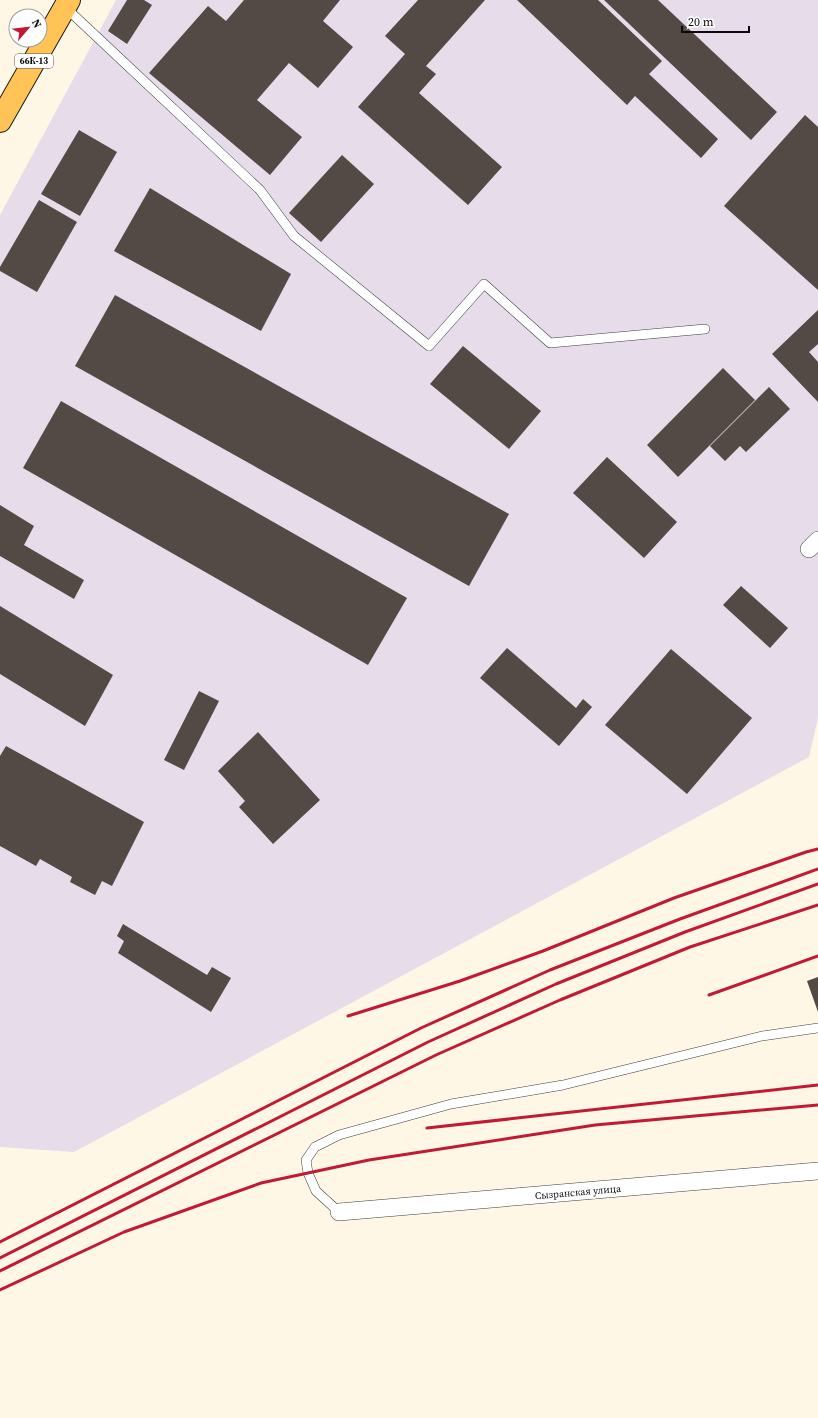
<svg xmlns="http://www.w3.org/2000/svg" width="818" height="1418" viewBox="0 0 818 1418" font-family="'Source Serif 4',serif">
	<rect width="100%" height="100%" fill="#fff7e6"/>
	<polygon fill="#e7dcea" points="116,0 818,0 818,718 809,757 74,1152 0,1147 0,215"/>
	<g fill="#534945">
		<polygon points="127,0 144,0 152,5 127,44 108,31"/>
		<polygon points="244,0 340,0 323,21 353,47 318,88 289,63 257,100 302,137 270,175 149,73 208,6 226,21"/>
		<polygon points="418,0 485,0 426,66 436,74 419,93 502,167 468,205 358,107 405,54 385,36"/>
		<polygon points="517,0 598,0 662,61 649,74 718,139 701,158 635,96 627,105"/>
		<polygon points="604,0 658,0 777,112 751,140"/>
		<polygon points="805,115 818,127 818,290 724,206"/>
		<polygon points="79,130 117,152 80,216 41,194"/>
		<polygon points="342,155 374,184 321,242 289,213"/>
		<polygon points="150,188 291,274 261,331 114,251"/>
		<polygon points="39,200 77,222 37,292 0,271 0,267"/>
		<polygon points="115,295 509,514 469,586 75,366"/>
		<polygon points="818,310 818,344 809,352 818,362 818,402 772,354"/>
		<polygon points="463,346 541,411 509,449 430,384"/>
		<polygon points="723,368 755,400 678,477 647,445"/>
		<polygon points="769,387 790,409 746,452 740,446 725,461 710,446"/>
		<polygon points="61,401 407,598 368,665 23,468"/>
		<polygon points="607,457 677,522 644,558 573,493"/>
		<polygon points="0,505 34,526 24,545 84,580 74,599 0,556"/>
		<polygon points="741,586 788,628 770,648 723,605"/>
		<polygon points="0,606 113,675 85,726 0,674"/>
		<polygon points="507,648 576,708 583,699 592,707 559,746 480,678"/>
		<polygon points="671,649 752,718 687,794 605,725"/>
		<polygon points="199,691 219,701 184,770 164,760"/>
		<polygon points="258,732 320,800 273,844 239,807 245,801 218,771"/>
		<polygon points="6,746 144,822 112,886 102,881 95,895 70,882 72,877 40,859 36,866 0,846 0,756"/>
		<polygon points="123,924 207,975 212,967 231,978 211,1012 118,953 124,941 117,936"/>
		<polygon points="818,977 818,1012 807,981"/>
	</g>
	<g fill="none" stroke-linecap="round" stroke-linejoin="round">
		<g stroke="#3d3d3d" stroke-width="10">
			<g id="lane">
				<polyline points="65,7 260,190 294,236 429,346 484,284 550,343 705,329"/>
				<polyline points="339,1212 316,1191 308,1173 306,1160 315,1147 339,1135 451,1104 563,1085 762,1036 818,1028"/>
			</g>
		</g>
		<g stroke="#3d3d3d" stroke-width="18">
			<g id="street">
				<polyline points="809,549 818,540"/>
				<polyline points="339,1212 818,1171"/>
			</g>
		</g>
		<g stroke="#1b1b1b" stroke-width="24">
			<polyline id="primary" points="0,121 69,0"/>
		</g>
		<use href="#lane" stroke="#fff" stroke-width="9"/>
		<use href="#street" stroke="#fff" stroke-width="17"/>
		<use href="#primary" stroke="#ffc356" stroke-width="22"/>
		<g stroke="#c11a34" stroke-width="3">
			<polyline points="709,995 818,956"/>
			<polyline points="348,1016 460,981 543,951 674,898 806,852 818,849"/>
			<polyline points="427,1128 818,1085"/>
			<polyline points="0,1242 421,1028 550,970 680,919 818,869"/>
			<polyline points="0,1258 428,1042 556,984 685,932 818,884"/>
			<polyline points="0,1271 436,1055 560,1000 690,947 818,905"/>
			<polyline points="0,1290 124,1232 261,1183 369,1160 595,1125 818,1105"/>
		</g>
	</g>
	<g text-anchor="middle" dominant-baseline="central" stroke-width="4" stroke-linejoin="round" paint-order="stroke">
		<rect fill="#fff" stroke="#545454" stroke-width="1" x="15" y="54" width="38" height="14" rx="3"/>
		<g font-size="9" font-weight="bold" fill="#0a0a0a">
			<text x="34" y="61">66К-13</text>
		</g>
		<g font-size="10" fill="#0a0a0a" stroke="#fff">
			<text transform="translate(578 1192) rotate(-5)">Сызранская улица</text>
		</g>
	</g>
	<g transform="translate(28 28) rotate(62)"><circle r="19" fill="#ffffff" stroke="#9d9d9d"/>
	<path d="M0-3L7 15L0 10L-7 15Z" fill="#c11a34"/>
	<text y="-6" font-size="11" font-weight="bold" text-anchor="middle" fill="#0a0a0a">N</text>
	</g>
	<path d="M682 26v6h67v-6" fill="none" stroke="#0a0a0a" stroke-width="2"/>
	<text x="688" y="26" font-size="12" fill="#0a0a0a" stroke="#ffffff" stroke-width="3" paint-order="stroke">20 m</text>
</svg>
